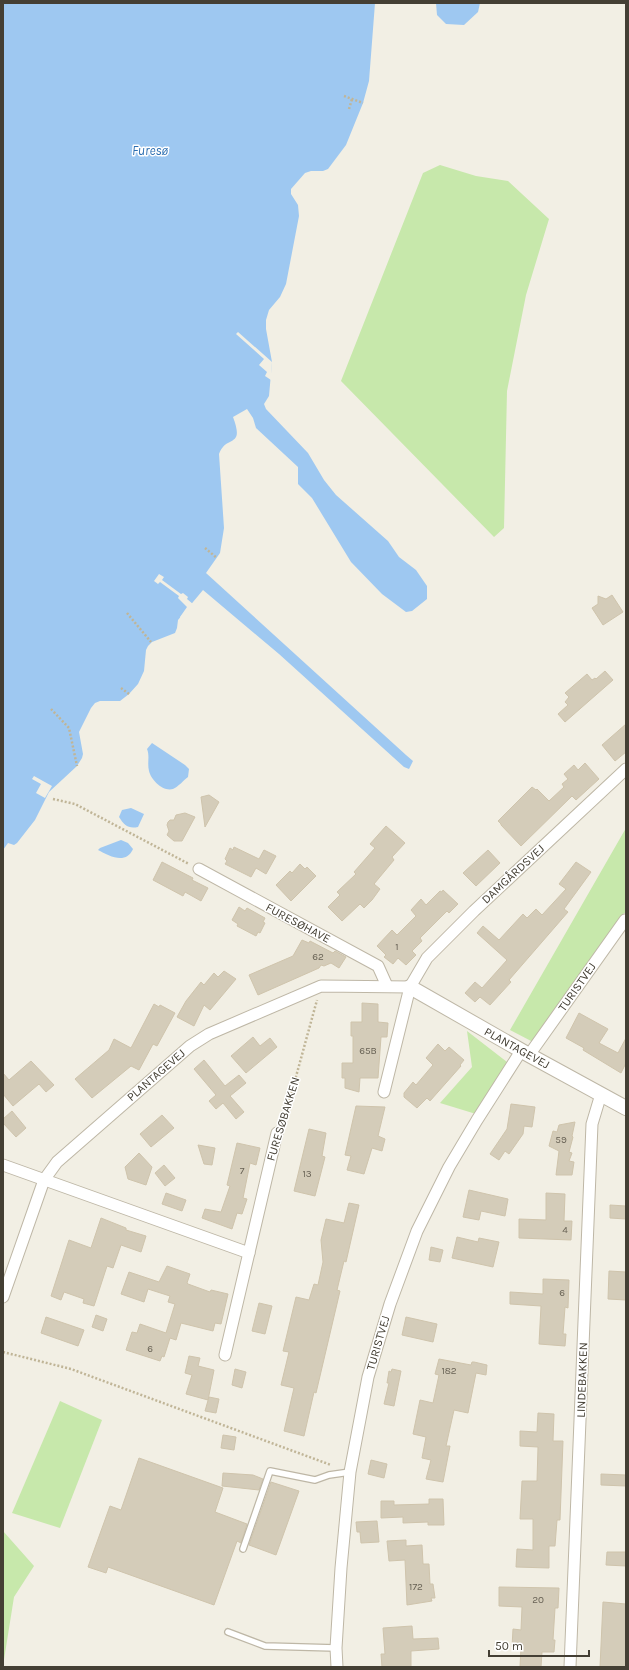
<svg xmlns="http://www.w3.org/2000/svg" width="629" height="1670" viewBox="0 0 629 1670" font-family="Karla,sans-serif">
	<rect width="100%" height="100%" fill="#f2efe4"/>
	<g fill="#c7e8ab">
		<polygon points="440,165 476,176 508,181 549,219 526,295 507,391 504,528 494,537 341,381 423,173"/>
		<polygon points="626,828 626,913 624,913 533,1042 510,1030"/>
		<polygon points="467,1031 507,1062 506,1067 476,1114 440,1103 472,1067"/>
		<polygon points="60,1401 102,1420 60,1528 12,1513"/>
		<polygon points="3,1531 34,1566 14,1597 3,1666"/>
	</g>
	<g fill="#9ec8f1">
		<path d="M 3,3 L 375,3 L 369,81 L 363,103 L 346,145 L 328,169 L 323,171 L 311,171 L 305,173 L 291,189 L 291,194 L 298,205 L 299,216 L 286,284 L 280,297 L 269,310 L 266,320 L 266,329 L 272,362 L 269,396 L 264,404 L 266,409 L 308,453 L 324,480 L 336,495 L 388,541 L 399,557 L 416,570 L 427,586 L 427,599 L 412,611 L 406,612 L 382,594 L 351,562 L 312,498 L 298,484 L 298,467 L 256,428 L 253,418 L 247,409 L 233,417 C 245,449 226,434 219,454 L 224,528 L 220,553 L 206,573 L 406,755 L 413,761 L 409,769 L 404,767 L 279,654 L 203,590 L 178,620 L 177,628 L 175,633 L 152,642 L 148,646 L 146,650 L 144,671 L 138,684 L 129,694 L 120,701 L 100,701 L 95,703 L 91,708 L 79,732 L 83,754 L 82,758 L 77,766 L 49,792 L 35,820 L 17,843 L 14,845 L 8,843 L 3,850 Z"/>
		<polygon points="436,3 480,3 478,12 464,25 446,24 437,15"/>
		<path d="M 152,743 L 185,765 L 189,769 L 188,777 C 184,780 178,787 173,789 C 163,792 151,780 149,771 C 147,763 150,756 147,749 Z"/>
		<path d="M 131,808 L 144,814 L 138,827 C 128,829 124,825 119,817 L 122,810 Z"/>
		<path d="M 121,840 L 128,843 L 133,849 C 126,865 109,856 98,850 L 100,848 Z"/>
	</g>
	<g fill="#f2efe4">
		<polygon points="238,332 272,362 271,380 265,376 267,372 259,365 264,359 236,334"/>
		<polygon points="159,574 164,577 162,580 181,594 183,593 188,597 187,599 193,604 181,619 180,617 187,607 178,598 179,596 160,582 158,584 154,581"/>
		<polygon points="34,776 52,786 45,798 36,793 41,784 32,779"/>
	</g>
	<g fill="#d4ccb9" stroke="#cfc4ac">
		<polygon points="612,595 623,612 603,625 592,608 598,604 598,596 606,599"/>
		<polygon points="605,671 613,680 565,722 558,714 568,705 565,702 569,697 565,693 587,674 592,680 595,678 596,679"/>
		<polygon points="626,724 626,752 615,761 602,745"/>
		<polygon points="585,763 599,779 576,800 572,796 521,846 501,825 501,824 498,821 532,787 536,790 537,789 549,801 564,787 562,784 568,779 564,774 574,765 578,770"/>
		<polygon points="209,795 219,802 205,827 201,797"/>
		<polygon points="185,813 195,817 182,841 174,841 167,835 169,831 167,825 168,822 170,820 174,820 176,815"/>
		<polygon points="386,826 405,843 392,857 394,860 374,884 380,889 372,900 364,908 360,904 342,921 328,907 340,895 337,892 356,874 354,872 375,848 370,844"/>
		<polygon points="234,847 259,859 264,850 276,856 266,874 256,868 251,877 225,864 227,861 225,859 230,848 233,850"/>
		<polygon points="488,850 500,863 476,886 463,873"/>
		<polygon points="162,862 193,878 192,880 208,888 201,901 185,892 183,896 153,880"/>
		<polygon points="576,862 591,872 564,909 568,912 509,980 511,982 490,1005 480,997 475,1002 465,993 475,982 482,988 507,960 477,933 483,926 499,940 523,914 527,918 536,909 542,915 566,889 559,884"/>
		<polygon points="300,864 305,869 307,867 316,876 291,901 276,885 290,871 292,873"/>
		<polygon points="443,890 458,904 449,913 447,911 420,938 422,941 412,951 416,955 406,965 398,958 393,964 384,957 386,955 377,946 392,930 397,935 416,916 411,910 421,899 426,905 440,891 442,892"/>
		<polygon points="239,907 245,911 247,908 265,918 263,922 265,923 260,933 258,932 256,936 237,926 238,924 232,920"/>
		<polygon points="302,940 309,943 310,941 333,953 335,951 346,957 339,968 331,963 324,966 321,965 319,968 258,995 249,975 293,956"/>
		<polygon points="224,971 236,979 210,1010 204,1005 194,1026 177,1017 186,1001 201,982 204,985 214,973 218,977"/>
		<polygon points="362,1003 378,1004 378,1022 388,1023 387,1037 381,1037 378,1078 360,1078 359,1092 345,1088 345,1078 342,1078 342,1063 353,1063 353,1036 351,1036 351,1022 362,1022"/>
		<polygon points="154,1004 159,1007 160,1005 175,1013 157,1046 153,1044 139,1070 131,1066 92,1098 75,1079 109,1050 114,1039 131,1048"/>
		<polygon points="579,1013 608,1029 599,1043 618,1053 626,1038 626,1063 621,1073 583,1050 584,1048 566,1038"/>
		<polygon points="253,1037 260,1046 270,1038 277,1047 246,1073 231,1056"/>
		<polygon points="438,1044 445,1051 449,1047 464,1060 460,1065 461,1066 430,1101 427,1098 417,1108 404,1097 404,1093 413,1082 416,1085 433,1065 426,1058"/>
		<polygon points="204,1060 225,1086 239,1075 246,1083 230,1096 244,1112 236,1119 223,1103 216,1109 209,1101 216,1095 194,1069"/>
		<polygon points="31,1061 54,1085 46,1092 39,1084 13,1106 3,1094 3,1073 9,1080"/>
		<polygon points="511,1104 535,1107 532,1127 524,1126 523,1134 509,1154 505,1151 499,1160 490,1154 507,1129"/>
		<polygon points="356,1106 385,1107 378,1136 385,1139 382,1151 372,1148 364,1174 347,1170 351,1156 345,1155"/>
		<polygon points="12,1111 26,1128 16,1137 3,1123 3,1119"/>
		<polygon points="162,1115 174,1128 151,1147 140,1134"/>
		<polygon points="575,1122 572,1136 573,1137 569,1152 572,1153 569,1161 574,1162 572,1175 556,1175 559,1151 549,1146 553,1131 557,1132 559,1125"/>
		<polygon points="309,1129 326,1133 322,1156 325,1157 315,1196 294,1191"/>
		<polygon points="237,1143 260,1148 256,1165 250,1163 243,1198 247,1199 242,1214 237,1213 232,1229 202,1218 205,1209 221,1212 230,1186 227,1185"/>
		<polygon points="198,1145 215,1148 212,1165 204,1164"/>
		<polygon points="139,1153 152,1167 146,1185 128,1179 125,1167"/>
		<polygon points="164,1165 175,1178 165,1186 155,1173"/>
		<polygon points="469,1190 508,1199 505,1216 481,1211 479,1220 463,1217"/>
		<polygon points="166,1193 186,1200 182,1211 162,1204"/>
		<polygon points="546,1193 565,1194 564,1221 572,1221 571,1240 519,1238 519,1219 546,1220"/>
		<polygon points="349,1203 359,1205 346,1262 344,1261 337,1290 340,1291 316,1393 314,1392 304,1436 284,1431 294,1388 281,1385 289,1352 283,1351 296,1297 309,1300 314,1284 318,1285 323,1262 321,1240 326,1219 344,1223"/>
		<polygon points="610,1205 626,1206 626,1219 610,1218"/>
		<polygon points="101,1218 126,1228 126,1230 146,1236 141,1252 121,1245 113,1268 107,1266 94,1306 83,1303 84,1299 64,1292 61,1300 51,1296 69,1240 91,1248"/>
		<polygon points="457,1237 478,1242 479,1238 499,1242 493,1267 452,1258"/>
		<polygon points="431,1247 443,1250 440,1262 429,1260"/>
		<polygon points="167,1266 190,1274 187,1283 188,1284 210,1292 211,1290 228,1294 221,1324 215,1323 213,1331 181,1323 176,1340 170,1338 164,1357 162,1356 160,1361 126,1350 132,1332 137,1333 140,1324 166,1333 175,1304 168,1302 170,1296 148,1289 144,1302 121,1294 129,1272 159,1282"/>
		<polygon points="609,1271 626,1272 626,1300 608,1299"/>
		<polygon points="543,1279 569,1280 568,1308 565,1307 563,1334 566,1334 565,1346 539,1344 541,1306 510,1304 510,1292 543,1294"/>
		<polygon points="259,1303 272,1306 265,1334 252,1331"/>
		<polygon points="96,1315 107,1319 103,1331 92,1327"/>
		<polygon points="46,1317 84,1330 78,1346 41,1333"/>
		<polygon points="406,1317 437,1324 433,1342 402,1335"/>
		<polygon points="189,1356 200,1358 198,1366 214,1370 208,1400 186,1394 192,1375 185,1373"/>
		<polygon points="439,1359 471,1365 472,1362 474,1362 487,1365 486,1375 476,1373 468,1413 454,1410 446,1446 450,1446 443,1482 426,1479 431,1460 422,1458 426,1437 413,1434 420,1400 433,1403 439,1375 435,1374"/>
		<polygon points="235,1369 246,1372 242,1388 232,1385"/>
		<polygon points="392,1369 401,1371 394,1406 384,1404 389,1383 387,1383 389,1371 391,1372"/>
		<polygon points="209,1397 219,1399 216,1413 205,1411"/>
		<polygon points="538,1413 554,1414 553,1441 563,1441 560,1520 557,1520 555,1546 549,1546 549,1568 516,1567 517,1549 533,1550 533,1519 520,1519 522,1481 537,1481 538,1447 520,1446 520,1431 537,1432"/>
		<polygon points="223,1435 236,1437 234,1450 221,1448"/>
		<polygon points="139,1458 223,1488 215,1512 247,1524 241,1543 237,1541 214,1605 108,1567 106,1573 88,1567 110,1506 121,1510"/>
		<polygon points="371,1460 387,1464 384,1478 368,1474"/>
		<polygon points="223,1473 253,1475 263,1479 259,1490 222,1486"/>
		<polygon points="601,1474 626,1475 626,1486 601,1485"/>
		<polygon points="271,1482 299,1491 276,1555 249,1545"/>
		<polygon points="429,1499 443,1499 444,1525 428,1525 428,1522 403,1523 403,1517 381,1518 381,1501 394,1501 394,1505 429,1504"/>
		<polygon points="377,1521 379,1542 361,1543 360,1532 357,1532 356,1522"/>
		<polygon points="406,1540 406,1546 422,1545 423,1564 429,1564 430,1584 433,1584 435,1598 431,1598 432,1601 407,1605 405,1560 389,1561 387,1541"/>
		<polygon points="607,1552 626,1552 626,1566 606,1565"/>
		<polygon points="499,1587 559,1588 558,1608 555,1608 553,1640 555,1640 554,1652 542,1652 541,1667 520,1667 521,1647 512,1647 513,1629 521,1630 522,1607 499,1606"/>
		<polygon points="603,1602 626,1604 626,1667 600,1667"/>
		<polygon points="412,1626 413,1639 438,1638 439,1649 411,1651 411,1667 382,1667 381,1654 385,1654 383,1628"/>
	</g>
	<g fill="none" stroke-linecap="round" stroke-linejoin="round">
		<g stroke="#beb7a6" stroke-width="8">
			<g id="service">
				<polyline points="243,1549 270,1471 315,1480 329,1475 350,1472"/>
				<polyline points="228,1632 265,1646 336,1648"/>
			</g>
		</g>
		<g stroke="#beb7a6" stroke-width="13">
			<g id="minor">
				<polyline points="199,869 378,966 387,986"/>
				<polyline points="529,1055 625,920"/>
				<polyline points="384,1092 410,987 427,958 474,911 626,769"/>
				<polyline points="3,1165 249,1253"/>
				<polyline points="3,1297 44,1180 57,1162 190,1046 209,1034 321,986 410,987"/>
				<polyline points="225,1355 277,1133"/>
				<polyline points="337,1667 336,1648 341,1568 350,1472 368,1377 390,1304 417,1231 449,1167 477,1120 521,1051"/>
				<polyline points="570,1667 592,1124 601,1094"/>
			</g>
		</g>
		<g stroke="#beb7a6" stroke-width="16">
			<polyline id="tertiary" points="410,987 529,1055 626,1108"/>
		</g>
		<g stroke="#c0b597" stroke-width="2.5" stroke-dasharray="2 2" stroke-linecap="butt">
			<polyline points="344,96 363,103"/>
			<polyline points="349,109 352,99"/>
			<polyline points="205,548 217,558"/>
			<polyline points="127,613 151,642"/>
			<polyline points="121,688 129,694"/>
			<polyline points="51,709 69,728 77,766"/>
			<polyline points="53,799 75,804 189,864"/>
			<polyline points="283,1124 317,1000"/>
			<polyline points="3,1352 71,1369 331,1465"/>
		</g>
		<use href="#service" stroke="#fff" stroke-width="5.5"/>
		<use href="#minor" stroke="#fff" stroke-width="11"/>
		<use href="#tertiary" stroke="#fff" stroke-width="14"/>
	</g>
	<g text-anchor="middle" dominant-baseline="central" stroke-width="3" stroke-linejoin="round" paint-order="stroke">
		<g font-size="10" fill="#686255">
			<text x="397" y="947">1</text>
			<text x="318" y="957">62</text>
			<text x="368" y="1051">65B</text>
			<text x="561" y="1140">59</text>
			<text x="242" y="1171">7</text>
			<text x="307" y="1174">13</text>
			<text x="565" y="1230">4</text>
			<text x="562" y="1293">6</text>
			<text x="150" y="1349">6</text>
			<text x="449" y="1371">182</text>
			<text x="416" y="1587">172</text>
			<text x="538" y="1600">20</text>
		</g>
		<g font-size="12" fill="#443f34" stroke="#fff">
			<text transform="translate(513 874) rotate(-43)">DAMGÅRDSVEJ</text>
			<text transform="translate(298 923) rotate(28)">FURESØHAVE</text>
			<text transform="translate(577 987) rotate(-55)">TURISTVEJ</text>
			<text transform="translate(517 1048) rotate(29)">PLANTAGEVEJ</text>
			<text transform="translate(156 1075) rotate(-41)">PLANTAGEVEJ</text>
			<text transform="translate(283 1119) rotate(-73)">FURESØBAKKEN</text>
			<text transform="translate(378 1343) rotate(-74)">TURISTVEJ</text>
			<text transform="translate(582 1380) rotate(-88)">LINDEBAKKEN</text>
		</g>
		<g font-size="13" font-style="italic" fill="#2b6eb1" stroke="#fff">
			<text x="150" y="150">Furesø</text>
		</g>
	</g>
	<rect width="629" height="1670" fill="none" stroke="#443f34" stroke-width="8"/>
	<path d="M489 1650v6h100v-6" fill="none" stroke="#443f34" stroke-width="2"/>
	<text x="495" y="1650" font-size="12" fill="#443f34" stroke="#ffffff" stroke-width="3" paint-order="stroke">50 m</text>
</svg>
